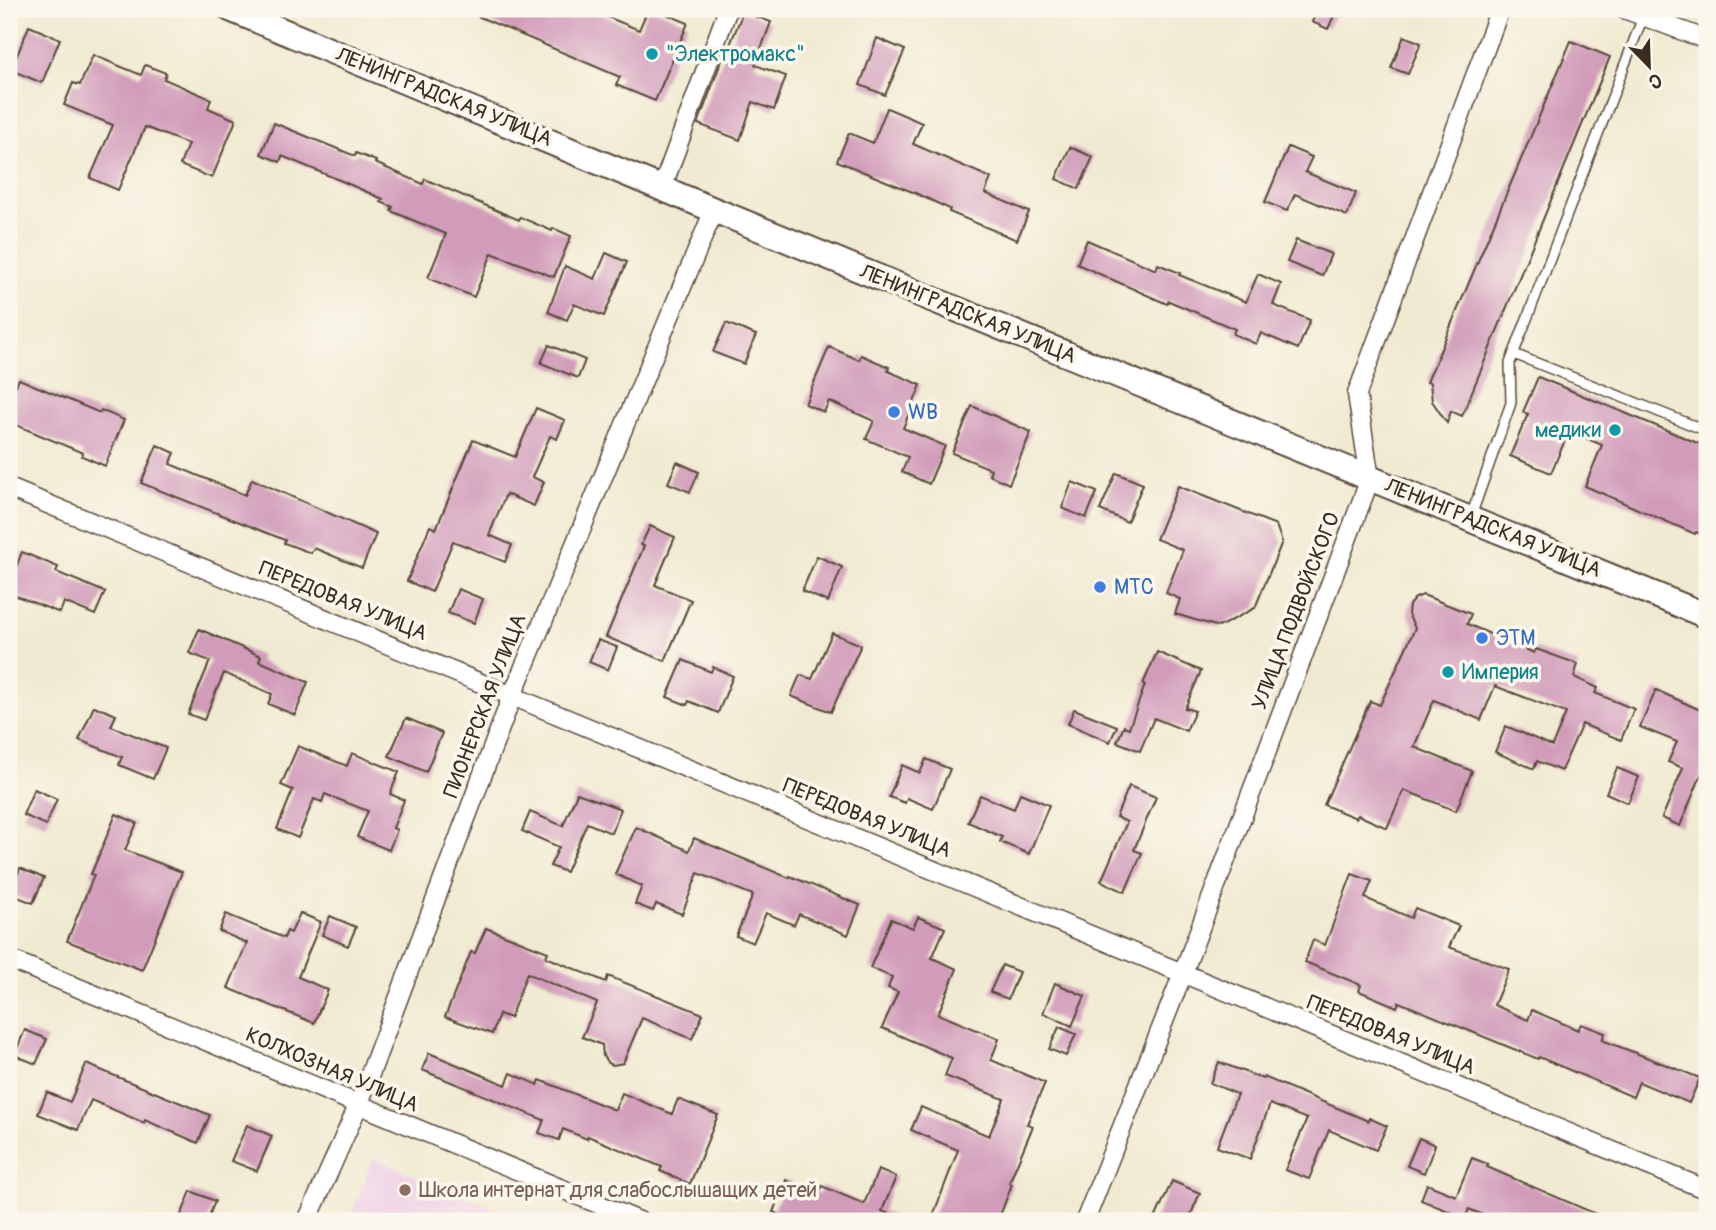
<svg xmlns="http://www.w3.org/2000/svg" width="1716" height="1230" viewBox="0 0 1716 1230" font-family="Pangolin,sans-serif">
	<rect width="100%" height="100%" fill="#fbf7ec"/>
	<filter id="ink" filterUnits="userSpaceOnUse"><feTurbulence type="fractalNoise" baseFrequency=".0143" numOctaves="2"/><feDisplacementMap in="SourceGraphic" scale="14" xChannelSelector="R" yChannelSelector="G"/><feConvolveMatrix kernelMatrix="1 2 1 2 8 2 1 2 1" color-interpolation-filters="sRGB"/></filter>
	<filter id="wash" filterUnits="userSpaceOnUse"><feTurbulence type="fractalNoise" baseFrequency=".00686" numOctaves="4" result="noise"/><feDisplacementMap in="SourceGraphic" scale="28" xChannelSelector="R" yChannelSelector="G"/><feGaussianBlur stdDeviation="1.57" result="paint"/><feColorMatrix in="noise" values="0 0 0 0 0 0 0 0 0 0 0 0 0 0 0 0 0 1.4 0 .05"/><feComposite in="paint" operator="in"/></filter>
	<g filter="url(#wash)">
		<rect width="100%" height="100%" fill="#f1ead2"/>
		<polygon fill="#f0d0e5" points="373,1158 524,1221 349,1221"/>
		<g id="blocks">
			<g fill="#d19cba">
				<polygon points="461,9 588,9 639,30 648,9 654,9 688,23 655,101 616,85 620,77"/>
				<polygon points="1318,9 1337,9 1328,29 1312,22"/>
				<polygon points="743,12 771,22 755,65 786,76 774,110 753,102 740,140 698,124 724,54 726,55"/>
				<polygon points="29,26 60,39 42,83 11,70"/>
				<polygon points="1404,36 1421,43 1408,74 1391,68"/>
				<polygon points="877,38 905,50 885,95 860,85"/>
				<polygon points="1571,41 1610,57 1462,416 1451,411 1447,423 1432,401 1430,383 1427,382"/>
				<polygon points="93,55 141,75 145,65 166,73 164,79 211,99 208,108 236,120 212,178 180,165 188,144 145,127 118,190 90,178 113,125 64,105 73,83 80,85"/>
				<polygon points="887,108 922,123 913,144 991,178 985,193 1029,212 1017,240 949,212 950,209 915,193 837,161 849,133 873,143"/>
				<polygon points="274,123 355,156 356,153 376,161 375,163 423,184 425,179 519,220 520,217 552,231 553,228 571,236 554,277 492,253 474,297 428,278 446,234 391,211 393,207 381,202 383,199 344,182 282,156 280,162 261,154"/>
				<polygon points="1070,147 1093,157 1079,189 1056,179"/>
				<polygon points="1288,147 1312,157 1305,172 1356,193 1347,216 1295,194 1287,211 1265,202"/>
				<polygon points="1087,240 1156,270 1158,264 1180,273 1179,275 1246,302 1258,274 1281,284 1273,305 1310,320 1298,349 1261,333 1256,344 1233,334 1235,329 1169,301 1167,304 1077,264"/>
				<polygon points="1296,240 1331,254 1322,276 1287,262"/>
				<polygon points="606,253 627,262 604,316 574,304 567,320 548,312 565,266 595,279"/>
				<polygon points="726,323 756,335 744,364 713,352"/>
				<polygon points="549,345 585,360 578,378 541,363"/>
				<polygon points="829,347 859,360 861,355 889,367 888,371 921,385 903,428 945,446 929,484 902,472 908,457 866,439 874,421 829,401 824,412 805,404"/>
				<polygon points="1538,377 1707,447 1707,536 1696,532 1695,534 1585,486 1602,445 1569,431 1551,473 1510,456 1528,414 1523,412"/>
				<polygon points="19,379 100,413 101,410 124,420 105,466 82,456 83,453 9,422 9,390 13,392"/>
				<polygon points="972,406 1031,432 1009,484 989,475 991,469 952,453"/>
				<polygon points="536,408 565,420 557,439 550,436 532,477 544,482 534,506 506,494 489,535 512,545 505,562 453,541 432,592 407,581 430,526 436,529 473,440 515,457"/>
				<polygon points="157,445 175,453 170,464 245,495 252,479 376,534 362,568 314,548 311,553 284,543 285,540 141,483"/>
				<polygon points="677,462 699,472 690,492 668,483"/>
				<polygon points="1116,473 1143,484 1127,522 1100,510"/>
				<polygon points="1072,482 1097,492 1086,518 1062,508"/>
				<polygon points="1178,486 1276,525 1282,542 1255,608 1219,627 1175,614 1180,599 1166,593 1183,550 1156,539"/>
				<polygon points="650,526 675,537 655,585 691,600 665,661 606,637 644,546 641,545"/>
				<polygon points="22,552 58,567 56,572 105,592 95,615 64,602 60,613 9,593 9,585"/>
				<polygon points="817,556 842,567 828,602 802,591"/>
				<polygon points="458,589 483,599 474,623 448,613"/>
				<polygon points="1423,595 1471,614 1467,624 1534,653 1536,649 1578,664 1574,677 1598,688 1595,693 1634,709 1621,740 1582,724 1561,771 1537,761 1534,769 1495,752 1506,726 1552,746 1566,713 1495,686 1481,720 1434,700 1414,747 1472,771 1456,811 1404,790 1387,828 1358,815 1356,818 1324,805 1370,701 1380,705 1415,628 1408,614 1409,605 1415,598"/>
				<polygon points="199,629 261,656 259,661 308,682 295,715 268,704 272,694 224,673 204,720 188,714 210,661 189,653"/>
				<polygon points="832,633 861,645 831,712 791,696 800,675 812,679"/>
				<polygon points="598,640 617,647 608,670 589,662"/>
				<polygon points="1157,652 1201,671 1185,708 1195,711 1186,731 1154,718 1140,751 1117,742 1124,726 1129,728 1145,685 1143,684"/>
				<polygon points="683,660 711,672 713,667 733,676 718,713 689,701 687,705 667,697"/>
				<polygon points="1656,690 1707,713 1707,761 1680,826 1662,818 1683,768 1668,762 1677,742 1640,727"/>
				<polygon points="94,706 116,715 111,726 166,748 153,779 119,765 122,757 79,740"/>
				<polygon points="1074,709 1117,726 1110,742 1068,724"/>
				<polygon points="406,718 442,733 426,772 389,756"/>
				<polygon points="298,746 347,766 352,753 399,772 390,794 404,800 393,828 397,830 389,850 357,837 368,811 325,794 322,802 314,799 298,838 277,829 293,790 281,785"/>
				<polygon points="926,759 950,769 933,809 907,798 905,803 889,797 902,765 920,773"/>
				<polygon points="1617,768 1639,777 1628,803 1606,793"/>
				<polygon points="1129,786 1156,797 1134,850 1142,853 1125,892 1101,881 1127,822 1116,817"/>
				<polygon points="34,789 57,799 46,825 23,815"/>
				<polygon points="577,793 621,809 611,833 587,823 566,872 550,866 559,847 522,831 530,812 563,826"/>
				<polygon points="1020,793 1049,805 1029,854 1000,842 1002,837 968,822 980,795 1014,809"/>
				<polygon points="116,814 137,823 125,850 182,872 142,970 67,941 94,875 91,874"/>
				<polygon points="636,827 689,851 694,838 789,878 790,876 860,905 848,935 799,914 794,925 766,913 753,943 736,936 753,895 698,873 682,914 656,904 653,911 635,904 642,886 615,874"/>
				<polygon points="20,868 44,878 33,903 10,894"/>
				<polygon points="1352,874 1372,881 1365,898 1411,918 1415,908 1459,926 1449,947 1509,969 1494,1005 1528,1020 1532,1010 1578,1030 1581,1024 1605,1033 1602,1040 1700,1078 1689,1103 1639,1082 1633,1097 1539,1057 1538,1059 1399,1002 1397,1007 1359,991 1361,985 1305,962 1313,940 1325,945"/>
				<polygon points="300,913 321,922 298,977 328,990 314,1023 228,988 247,943 219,931 226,914 284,938 287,931 291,933"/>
				<polygon points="330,916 356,927 348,946 322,935"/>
				<polygon points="918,917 945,928 932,958 957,969 938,1014 999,1039 991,1060 1045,1083 1027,1124 1033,1126 1009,1183 1012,1184 998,1221 931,1221 958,1150 911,1130 921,1107 989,1136 1004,1099 945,1076 952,1058 882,1028 898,992 888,988 892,977 870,968 891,919 913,928"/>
				<polygon points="486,928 548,952 546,957 606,982 608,976 703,1014 692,1039 642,1018 623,1063 613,1065 608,1063 603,1056 602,1045 582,1037 597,1003 527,973 510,1018 499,1014 492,1034 445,1017 471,952 475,953"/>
				<polygon points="1002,965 1019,972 1008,999 990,992"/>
				<polygon points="1055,983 1085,996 1072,1026 1043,1013"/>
				<polygon points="1059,1027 1076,1034 1066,1056 1049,1049"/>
				<polygon points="25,1030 47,1039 36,1064 14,1055"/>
				<polygon points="429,1053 506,1085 511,1073 538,1085 540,1080 615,1110 622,1093 672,1114 678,1099 718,1115 690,1184 660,1171 662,1167 588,1136 587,1139 563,1129 559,1140 539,1133 544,1120 422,1070"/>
				<polygon points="1219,1062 1263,1079 1264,1077 1368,1121 1369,1118 1387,1126 1376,1150 1329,1130 1309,1179 1285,1170 1307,1119 1270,1104 1250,1159 1217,1147 1237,1094 1210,1083"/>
				<polygon points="86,1064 210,1115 198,1143 145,1120 144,1123 91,1100 78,1130 38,1114 47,1092 70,1102"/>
				<polygon points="247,1125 272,1136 257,1171 231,1161"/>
				<polygon points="1419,1138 1435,1145 1424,1173 1407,1166"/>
				<polygon points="1472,1158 1488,1164 1487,1167 1612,1221 1497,1221 1469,1209 1465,1218 1421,1200 1427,1184 1456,1196"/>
				<polygon points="878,1170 896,1177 882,1211 905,1221 794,1221 773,1212 786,1180 819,1194 822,1186 864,1204"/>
				<polygon points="1172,1181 1200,1193 1188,1221 1154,1221"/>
				<polygon points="191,1191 215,1201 207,1221 179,1221"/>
			</g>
		</g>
	</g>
	<g filter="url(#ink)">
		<use href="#blocks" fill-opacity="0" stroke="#564739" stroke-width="2"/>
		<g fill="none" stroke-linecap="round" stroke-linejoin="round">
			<g stroke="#564739" stroke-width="12">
				<g id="lane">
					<polyline points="1514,354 1707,431"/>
					<polyline points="1471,516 1511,403 1510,363 1643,17"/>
				</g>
			</g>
			<g stroke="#564739" stroke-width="21">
				<g id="street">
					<polyline points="1624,9 1707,40"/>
					<polyline points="662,188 728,9"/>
					<polyline points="9,488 1707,1190"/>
					<polyline points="9,959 639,1221"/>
					<polyline points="307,1221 358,1106 512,696 714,210"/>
					<polyline points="1085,1221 1183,973 1370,479 1357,394 1500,9"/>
				</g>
			</g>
			<g stroke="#564739" stroke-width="28">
				<polyline id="secondary" points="230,9 714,210 1707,616"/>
			</g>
			<use href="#lane" stroke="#fff" stroke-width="9"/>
			<use href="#street" stroke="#fff" stroke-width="18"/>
			<use href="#secondary" stroke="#fff" stroke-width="24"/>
		</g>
	</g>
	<g fill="#0f9aa8" stroke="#fbf7ec" stroke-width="2.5">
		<circle cx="652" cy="54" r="7"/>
		<circle cx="1615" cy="430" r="7"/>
		<circle cx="1448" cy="672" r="7"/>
	</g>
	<g fill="#3f7fe0" stroke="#fbf7ec" stroke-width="2.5">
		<circle cx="894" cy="412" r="7"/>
		<circle cx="1100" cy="587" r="7"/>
		<circle cx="1482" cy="638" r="7"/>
	</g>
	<circle fill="#8d6e63" stroke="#fbf7ec" stroke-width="2.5" cx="405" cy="1190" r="7"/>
	<g text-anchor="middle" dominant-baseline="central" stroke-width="7" stroke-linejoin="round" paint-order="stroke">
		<g font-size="21" fill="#0d838f" stroke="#fbf7ec" text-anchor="start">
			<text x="666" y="54">"Электромакс"</text>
			<text x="1601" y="430" text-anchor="end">медики</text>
			<text x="1462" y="672">Империя</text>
		</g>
		<g font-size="21" fill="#3b2a1e" stroke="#fbf7ec">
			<text transform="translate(444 97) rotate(22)">ЛЕНИНГРАДСКАЯ УЛИЦА</text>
			<text transform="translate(968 314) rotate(22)">ЛЕНИНГРАДСКАЯ УЛИЦА</text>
			<text transform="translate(1493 528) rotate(22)">ЛЕНИНГРАДСКАЯ УЛИЦА</text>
			<text transform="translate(343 601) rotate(22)">ПЕРЕДОВАЯ УЛИЦА</text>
			<text transform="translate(1296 611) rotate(-69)">УЛИЦА ПОДВОЙСКОГО</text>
			<text transform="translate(485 706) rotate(-69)">ПИОНЕРСКАЯ УЛИЦА</text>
			<text transform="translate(867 818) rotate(22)">ПЕРЕДОВАЯ УЛИЦА</text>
			<text transform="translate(1391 1035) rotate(22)">ПЕРЕДОВАЯ УЛИЦА</text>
			<text transform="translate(332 1070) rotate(23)">КОЛХОЗНАЯ УЛИЦА</text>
		</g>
		<g font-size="21" fill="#366cbe" stroke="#fbf7ec" text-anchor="start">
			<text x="908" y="412">WB</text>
			<text x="1114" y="587">МТС</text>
			<text x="1496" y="638">ЭТМ</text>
		</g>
		<g font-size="21" fill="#785e54" stroke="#fbf7ec" text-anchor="start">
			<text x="419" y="1190">Школа интернат для слабослышащих детей</text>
		</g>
	</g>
	<rect width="1716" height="1230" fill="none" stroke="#fbf7ec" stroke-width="35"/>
	<g transform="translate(1649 66) rotate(157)" stroke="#fbf7ec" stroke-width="5" paint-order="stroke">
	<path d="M0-5L12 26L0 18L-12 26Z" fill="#3b2a1e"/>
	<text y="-10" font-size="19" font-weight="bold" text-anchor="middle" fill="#3b2a1e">С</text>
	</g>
</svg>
